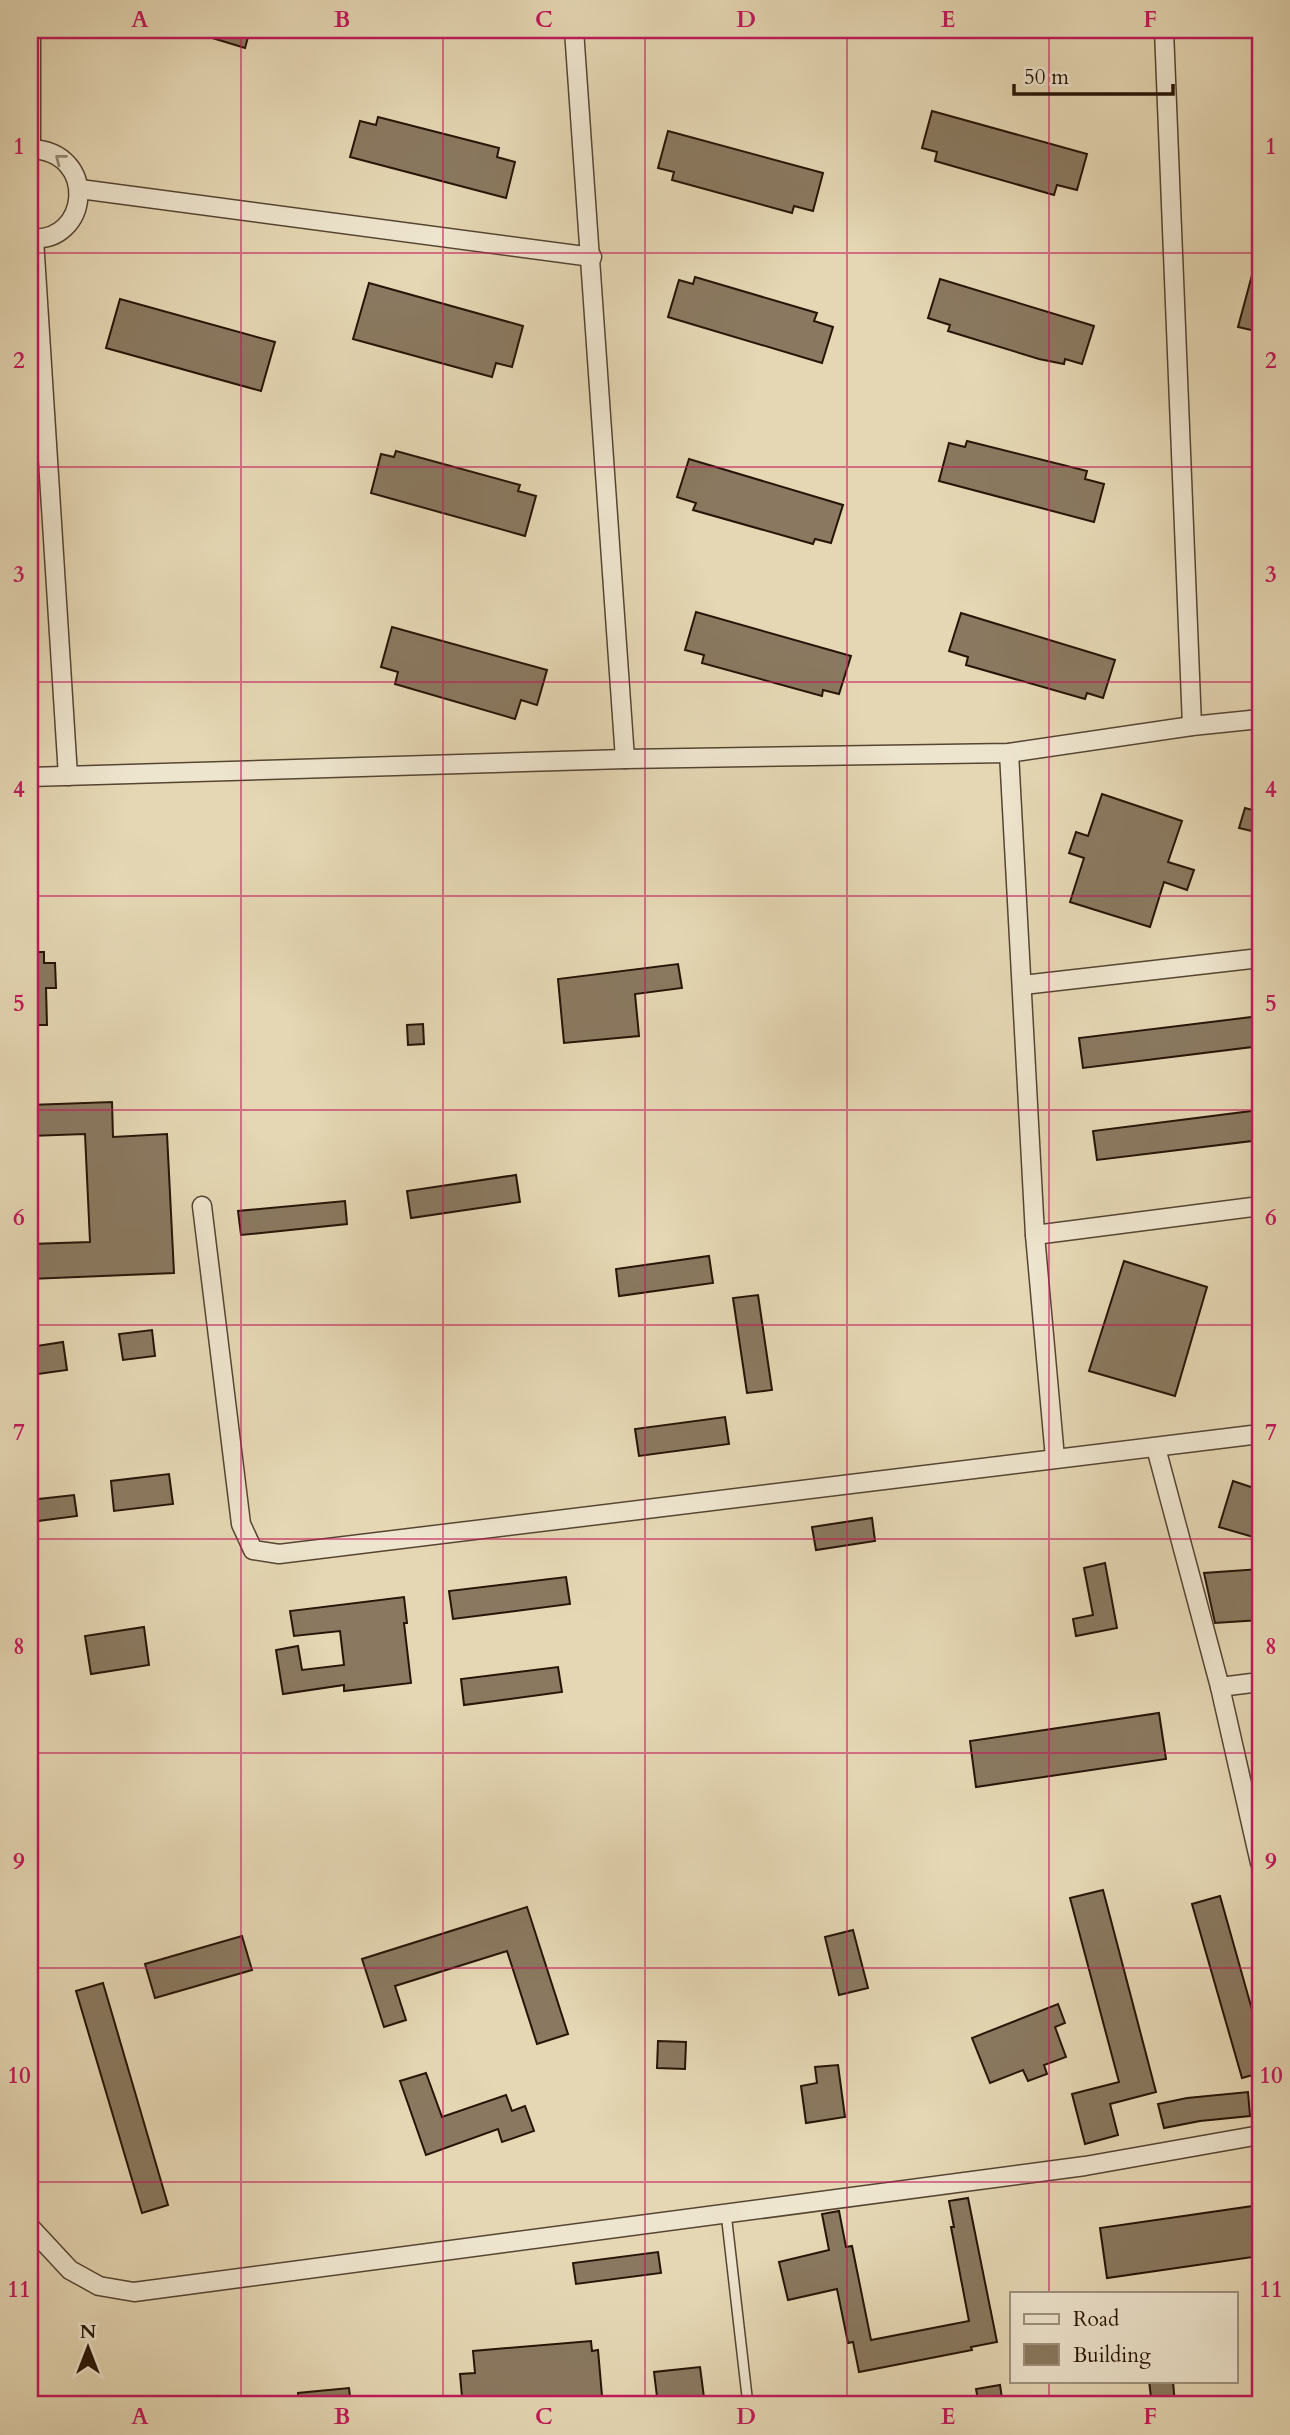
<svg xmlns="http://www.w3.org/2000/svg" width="1290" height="2435" viewBox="0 0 1290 2435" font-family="Cardo,serif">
	<rect width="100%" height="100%" fill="#e5d7b4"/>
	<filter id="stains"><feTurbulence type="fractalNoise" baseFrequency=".00286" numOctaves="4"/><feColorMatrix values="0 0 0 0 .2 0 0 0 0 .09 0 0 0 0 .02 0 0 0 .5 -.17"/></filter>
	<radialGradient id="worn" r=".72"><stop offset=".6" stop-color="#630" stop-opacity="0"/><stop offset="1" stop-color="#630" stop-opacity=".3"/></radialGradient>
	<g fill="#8a7960" stroke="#271406" stroke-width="2">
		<polygon points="199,30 250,30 245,48 199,34"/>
		<polygon points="932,111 1087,154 1077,190 1057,185 1054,195 935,161 937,152 922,148"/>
		<polygon points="378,117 499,148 497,157 515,162 506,198 350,157 360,121 376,125"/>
		<polygon points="668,131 823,173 813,211 794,206 792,213 672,180 674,172 658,168"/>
		<polygon points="1255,264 1260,265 1260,332 1238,327"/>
		<polygon points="695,277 817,313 814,321 833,327 822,363 668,317 679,280 693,284"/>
		<polygon points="940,279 1094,326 1082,364 1065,359 1064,364 1039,359 948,331 950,325 928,318"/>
		<polygon points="369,283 523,326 512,367 496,363 492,377 353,339"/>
		<polygon points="120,299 275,342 261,391 106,348"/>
		<polygon points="967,441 1087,471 1085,479 1104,484 1094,522 939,481 949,443 965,447"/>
		<polygon points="396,451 520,485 518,491 536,496 525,536 371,493 381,454 394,457"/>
		<polygon points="689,459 843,505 831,543 815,539 813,544 693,510 696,503 677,497"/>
		<polygon points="696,612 851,656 839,694 823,690 822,696 702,663 704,655 685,650"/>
		<polygon points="961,613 1115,660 1103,698 1087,693 1085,699 966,665 968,657 949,651"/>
		<polygon points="392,627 547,670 537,705 521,700 515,719 395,684 398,672 381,667"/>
		<polygon points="1102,794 1182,821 1168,862 1194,870 1187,890 1164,882 1150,927 1070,902 1084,858 1069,853 1076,832 1088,836"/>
		<polygon points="1245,808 1260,812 1260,833 1239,828"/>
		<polygon points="30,952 44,952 44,963 55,963 56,988 46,988 47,1025 30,1025"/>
		<polygon points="678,964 682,988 635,994 639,1036 564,1043 558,979"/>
		<polygon points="1260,1016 1260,1046 1083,1068 1079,1038"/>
		<polygon points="423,1024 424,1044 408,1045 407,1025"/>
		<polygon points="112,1102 113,1137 167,1134 174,1273 30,1279 30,1244 90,1242 85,1134 30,1136 30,1105"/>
		<polygon points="1260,1110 1260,1140 1097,1160 1093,1131"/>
		<polygon points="516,1175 520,1202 411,1218 407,1191"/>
		<polygon points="345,1201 347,1224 241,1235 238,1211"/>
		<polygon points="709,1256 713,1283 619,1296 616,1269"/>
		<polygon points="1124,1261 1207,1287 1175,1396 1089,1371"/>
		<polygon points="758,1295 772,1390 747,1393 733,1298"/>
		<polygon points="152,1330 155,1356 123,1360 119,1334"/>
		<polygon points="63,1342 67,1370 30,1375 30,1347"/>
		<polygon points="725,1417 729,1444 639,1456 635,1429"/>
		<polygon points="169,1474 173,1504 114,1511 111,1481"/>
		<polygon points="1233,1481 1260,1490 1260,1539 1219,1527"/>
		<polygon points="74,1495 77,1516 30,1522 30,1500"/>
		<polygon points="872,1518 875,1541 816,1550 812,1527"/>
		<polygon points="1105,1563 1117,1628 1076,1636 1073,1619 1093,1615 1084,1568"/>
		<polygon points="1260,1569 1260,1620 1215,1623 1204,1573"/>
		<polygon points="566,1577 570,1604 453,1619 449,1591"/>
		<polygon points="404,1597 407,1623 404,1623 411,1683 344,1691 344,1685 283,1694 276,1650 298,1646 302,1670 344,1665 340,1631 294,1636 290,1611"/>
		<polygon points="144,1627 149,1665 91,1674 85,1636"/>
		<polygon points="558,1667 562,1692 464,1705 461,1679"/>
		<polygon points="1159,1713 1166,1759 976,1787 970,1741"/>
		<polygon points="1103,1890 1156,2092 1110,2104 1118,2135 1085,2144 1072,2094 1119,2082 1070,1898"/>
		<polygon points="1220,1896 1260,2038 1260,2073 1242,2078 1192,1904"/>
		<polygon points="527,1907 568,2034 537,2044 507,1951 395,1986 406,2020 384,2027 362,1959"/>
		<polygon points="853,1930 868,1988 839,1995 825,1937"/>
		<polygon points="242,1936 252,1970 155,1998 145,1964"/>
		<polygon points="103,1983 168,2205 142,2213 76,1991"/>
		<polygon points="1058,2004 1065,2023 1055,2027 1066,2057 1044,2065 1047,2074 1028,2081 1023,2070 990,2083 972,2038"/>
		<polygon points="658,2041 686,2042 685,2069 657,2068"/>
		<polygon points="838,2065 845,2117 806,2123 801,2086 817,2083 815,2067"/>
		<polygon points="426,2073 442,2117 506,2095 512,2111 525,2106 534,2131 502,2142 498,2129 426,2155 400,2081"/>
		<polygon points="1248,2092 1250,2116 1200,2121 1164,2128 1158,2104 1187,2098"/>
		<polygon points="968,2198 997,2342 971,2347 972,2350 859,2372 853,2342 848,2343 837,2289 788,2300 779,2262 829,2250 822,2214 839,2211 846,2247 852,2246 871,2340 969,2321 951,2227 954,2227 949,2201"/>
		<polygon points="1260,2205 1260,2256 1107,2278 1100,2228"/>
		<polygon points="658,2252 661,2273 576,2284 573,2263"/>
		<polygon points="591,2341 592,2351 598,2350 602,2396 596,2397 596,2405 478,2405 477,2396 462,2397 460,2374 475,2373 473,2351"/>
		<polygon points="700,2367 705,2405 658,2405 654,2372"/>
		<polygon points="1149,2381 1173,2381 1175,2405 1152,2405"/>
		<polygon points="1000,2385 1003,2405 979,2405 976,2389"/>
		<polygon points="349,2388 351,2405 299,2405 298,2393"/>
	</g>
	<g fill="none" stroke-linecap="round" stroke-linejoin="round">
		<g stroke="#564532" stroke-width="12">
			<polyline id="service" points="726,2213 748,2405"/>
		</g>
		<g stroke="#564532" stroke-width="21">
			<g id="minor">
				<polyline points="574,30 625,759"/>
				<polyline points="1164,30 1192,726"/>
				<polyline points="31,148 31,30"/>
				<path d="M 30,149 C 100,151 89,245 30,238"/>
				<polyline points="80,189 592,257"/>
				<polyline points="34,239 68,776"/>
				<polyline points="1009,753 1035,1235 1055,1458"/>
				<polyline points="30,777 625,759 1009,753 1192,726 1260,719"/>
				<polyline points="1023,985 1260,958"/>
				<polyline points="202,1206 241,1524 253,1550 279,1554 1260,1434"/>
				<polyline points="1035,1235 1260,1206"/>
				<polyline points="1156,1448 1220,1687"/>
				<polyline points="1260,1682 1220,1687 1260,1863"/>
				<polyline points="30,2227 70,2270 99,2286 134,2292 1085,2166 1260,2135"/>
			</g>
		</g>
		<use href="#service" stroke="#eee5ce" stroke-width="9"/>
		<use href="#minor" stroke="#eee5ce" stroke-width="18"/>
	</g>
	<defs><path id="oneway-chevron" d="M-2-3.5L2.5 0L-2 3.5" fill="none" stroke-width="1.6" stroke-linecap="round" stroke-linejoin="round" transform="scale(1.75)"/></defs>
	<use stroke="#948774" href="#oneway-chevron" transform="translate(60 159) rotate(-142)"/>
	<path fill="none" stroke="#c2185b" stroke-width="2" stroke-opacity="0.55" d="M 241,30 L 241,2405M 443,30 L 443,2405M 645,30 L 645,2405M 847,30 L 847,2405M 1049,30 L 1049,2293M 30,253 L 1260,253M 30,467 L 1260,467M 30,682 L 1260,682M 30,896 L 1260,896M 30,1110 L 1260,1110M 30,1325 L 1260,1325M 30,1539 L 1260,1539M 30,1753 L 1260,1753M 30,1968 L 1260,1968M 30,2182 L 1260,2182M 1049,2381 L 1049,2405"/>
	<rect width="1290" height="2435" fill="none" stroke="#e5d7b4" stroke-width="77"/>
	<rect x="1010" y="2292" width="228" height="91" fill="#eee5ce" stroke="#9e917e" stroke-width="2"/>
	<rect x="1024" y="2314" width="35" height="10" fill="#eee5ce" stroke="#9e917e" stroke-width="2"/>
	<text x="1073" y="2326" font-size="21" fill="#271406">Road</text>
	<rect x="1024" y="2344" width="35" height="21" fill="#8a7960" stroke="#9e917e" stroke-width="2"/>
	<text x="1073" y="2362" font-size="21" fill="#271406">Building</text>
	<g transform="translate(88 2348)" stroke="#eee5ce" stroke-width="5" paint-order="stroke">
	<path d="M0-5L12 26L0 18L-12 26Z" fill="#271406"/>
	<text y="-10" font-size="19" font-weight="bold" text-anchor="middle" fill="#271406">N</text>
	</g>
	<path d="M1014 84v10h159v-10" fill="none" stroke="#271406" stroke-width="3.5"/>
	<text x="1024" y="84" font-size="21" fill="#271406" stroke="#eee5ce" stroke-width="5" paint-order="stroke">50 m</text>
	<rect x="38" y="38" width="1214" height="2358" fill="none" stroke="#c2185b" stroke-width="2.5"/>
	<g font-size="23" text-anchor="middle" font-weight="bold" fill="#c2185b">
		<text x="140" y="27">A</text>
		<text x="342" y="27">B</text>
		<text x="544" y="27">C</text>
		<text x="746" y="27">D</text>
		<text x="948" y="27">E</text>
		<text x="1150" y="27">F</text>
		<text x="19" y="154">1</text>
		<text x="1271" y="154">1</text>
		<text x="19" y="368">2</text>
		<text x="1271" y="368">2</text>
		<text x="19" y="582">3</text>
		<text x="1271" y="582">3</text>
		<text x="19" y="797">4</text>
		<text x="1271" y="797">4</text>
		<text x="19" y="1011">5</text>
		<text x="1271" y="1011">5</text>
		<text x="19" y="1225">6</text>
		<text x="1271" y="1225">6</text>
		<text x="19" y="1440">7</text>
		<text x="1271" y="1440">7</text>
		<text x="19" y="1654">8</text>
		<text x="1271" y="1654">8</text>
		<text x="19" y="1869">9</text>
		<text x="1271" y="1869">9</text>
		<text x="19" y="2083">10</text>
		<text x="1271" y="2083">10</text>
		<text x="19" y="2297">11</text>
		<text x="1271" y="2297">11</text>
		<text x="140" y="2424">A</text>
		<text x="342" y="2424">B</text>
		<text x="544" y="2424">C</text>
		<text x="746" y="2424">D</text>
		<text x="948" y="2424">E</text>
		<text x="1150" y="2424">F</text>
	</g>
	<rect width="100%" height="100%" filter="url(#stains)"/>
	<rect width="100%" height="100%" fill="url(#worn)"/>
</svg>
